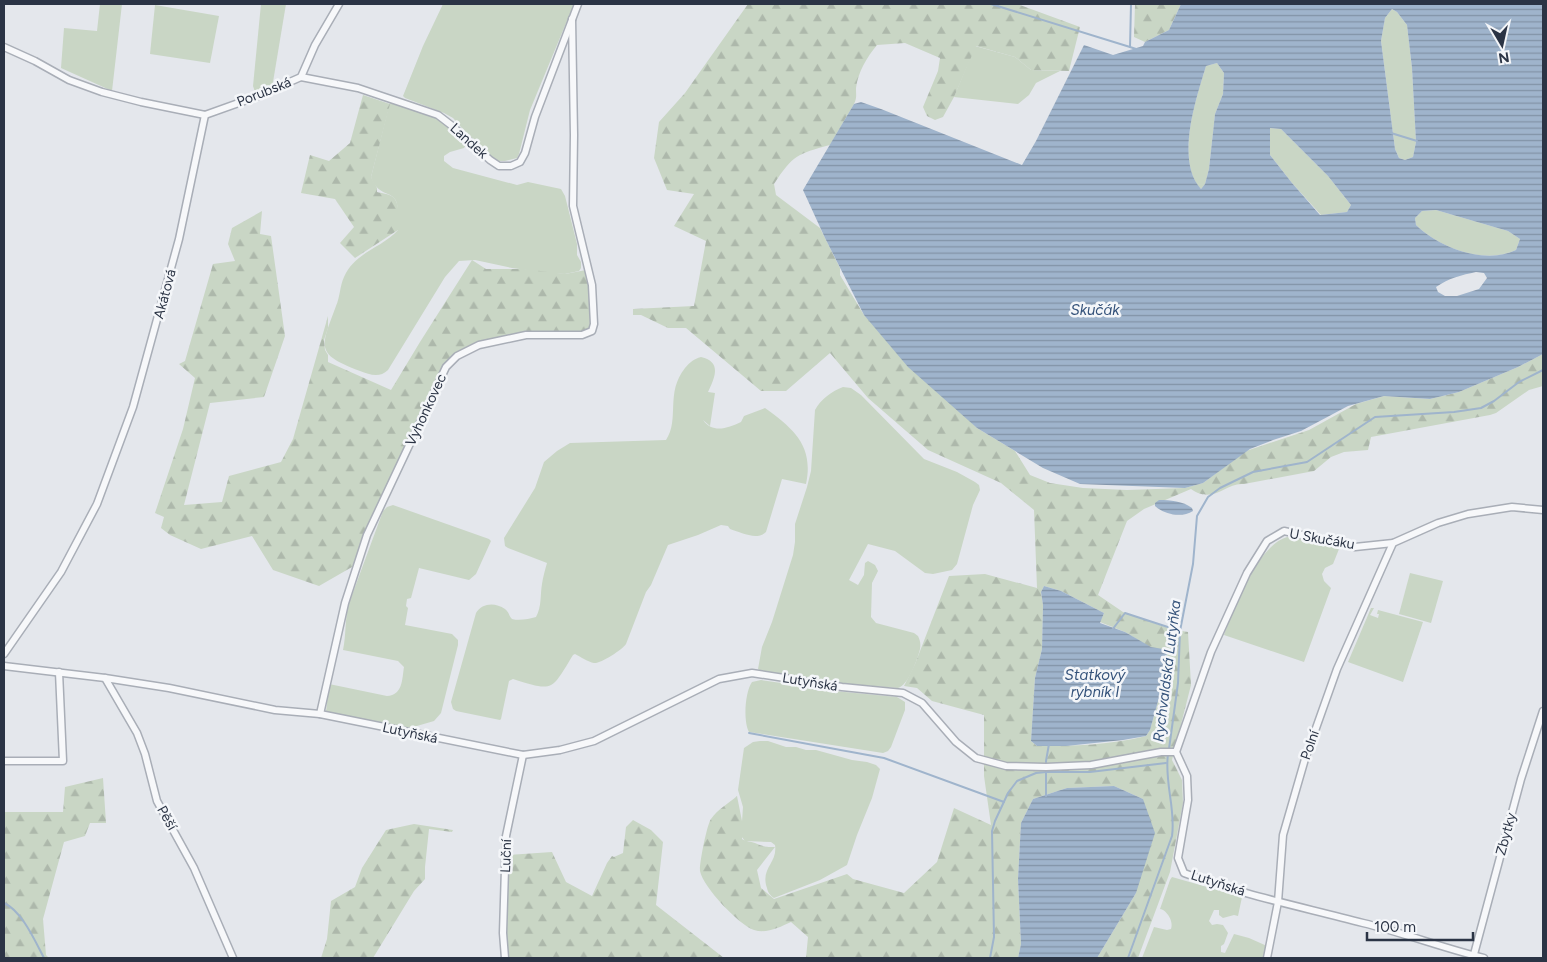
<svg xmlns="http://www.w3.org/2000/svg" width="1547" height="962" viewBox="0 0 1547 962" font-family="Figtree,sans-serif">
	<defs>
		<pattern id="forest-firs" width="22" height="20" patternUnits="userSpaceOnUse" patternTransform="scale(1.25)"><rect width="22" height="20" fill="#c9d6c5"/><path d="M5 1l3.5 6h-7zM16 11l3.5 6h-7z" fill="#adb8ab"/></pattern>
		<pattern id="water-rules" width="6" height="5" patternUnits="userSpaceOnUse" patternTransform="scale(1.25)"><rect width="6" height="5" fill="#9fb4cc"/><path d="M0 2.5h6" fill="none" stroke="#8293a7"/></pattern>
	</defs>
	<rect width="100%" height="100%" fill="#e4e7ec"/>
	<g fill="#c9d6c5">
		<polygon points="100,4 122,4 112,91 61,68 64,28 97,31"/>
		<polygon points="261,4 286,4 273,82 272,85 255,92 253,86"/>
		<polygon points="443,4 574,4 530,110 519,154 517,158 505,161 499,161 491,157 477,145 453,118 444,113 405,98 403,96 423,46"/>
		<polygon points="155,5 219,16 210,63 150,54"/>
		<polygon points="1392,9 1397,12 1407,25 1412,68 1416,142 1413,157 1405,160 1399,158 1395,149 1381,41 1385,18"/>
		<polygon points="975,46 1015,57 1031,70 1060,71 1036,83 1029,95 1018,104 954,97"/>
		<path d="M 1217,63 L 1224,73 L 1223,94 L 1215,114 L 1209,169 L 1205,184 L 1201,189 C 1175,160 1196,99 1206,66 Z"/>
		<path d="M 390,102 C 422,107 447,120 467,144 L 464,148 L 450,152 L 444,156 L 444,161 L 453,168 L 517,185 L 528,182 L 561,189 L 565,196 L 577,244 L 577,255 L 581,262 L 581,268 L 579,271 L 565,274 L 549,273 L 512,268 L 475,260 L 459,261 L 445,277 L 388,370 C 380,378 370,375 360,371 C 314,354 321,347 336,306 C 340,297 340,285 344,277 C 355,252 382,248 398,230 C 398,221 399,209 396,201 C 392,191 377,196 371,177 Z"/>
		<polygon points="1270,128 1281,129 1328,176 1351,205 1347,212 1321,215 1292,183 1270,155"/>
		<path d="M 1436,210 L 1508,231 L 1520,239 L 1516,250 C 1484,265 1440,248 1416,225 L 1415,218 L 1422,211 Z"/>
		<path d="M 701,357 C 722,362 715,377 708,392 L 715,393 L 710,426 L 703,420 C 713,434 728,428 741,422 L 744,416 L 765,408 C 794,429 814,446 806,484 L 782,479 L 766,532 C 757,541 740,532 730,529 L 728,526 L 721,525 L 698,535 L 668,545 L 651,585 L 646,592 L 626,644 C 622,650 600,664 594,663 C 588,662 581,657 575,654 L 573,655 C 551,691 554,692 513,679 L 509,681 L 501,719 L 500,720 L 456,711 L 453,709 L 451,702 L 476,613 C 482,603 495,602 505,609 C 509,612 509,616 512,619 C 519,621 529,619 536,617 C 542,606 540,595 542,584 C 543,577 545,570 547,563 L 508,548 L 505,546 L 504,538 L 535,488 L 544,462 L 557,451 L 570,443 L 666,440 C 680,419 665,393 685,368 C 690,362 694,359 701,357 Z"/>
		<path d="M 843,387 L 851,388 L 861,395 L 924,459 L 957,472 L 975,482 L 979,485 L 980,490 L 973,505 L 957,564 L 952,570 L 933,574 L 925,573 L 895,551 L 868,544 L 849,580 L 858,585 L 864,575 L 865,563 L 868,561 L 875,565 L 878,571 L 872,583 L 871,617 L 876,623 L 914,633 L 918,636 C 920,640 921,644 920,649 C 918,658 908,686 898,688 L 849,684 L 762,672 L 758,669 L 762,647 L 772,622 L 793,555 L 795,542 L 795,524 L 807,487 L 811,471 L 815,410 C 821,399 832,391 843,387 Z"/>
		<path d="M 393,505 L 489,539 L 491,541 L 476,574 L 469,580 L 419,568 L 411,598 L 407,599 L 406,606 L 408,608 L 405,625 L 452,634 L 458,640 L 458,645 L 441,713 L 434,721 L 410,728 L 326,712 L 329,684 L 387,696 C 403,695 402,679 404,667 L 398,661 L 343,650 C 346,635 345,621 348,606 L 383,511 L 387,507 Z"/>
		<path d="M 1287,537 L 1297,537 L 1339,549 L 1333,564 L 1325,568 L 1322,574 L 1324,581 L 1331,588 L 1304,662 L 1224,635 C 1234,609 1258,545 1287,537 Z"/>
		<polygon points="1410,573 1443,581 1431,623 1399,614"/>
		<polygon points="1371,608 1374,608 1370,615 1378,618 1379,614 1377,614 1378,610 1423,622 1403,682 1348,662"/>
		<path d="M 761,680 L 809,687 L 818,691 L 824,690 L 897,697 L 905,702 L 905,710 L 891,747 L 888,751 L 883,753 L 749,732 C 743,721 745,692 752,682 Z"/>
		<path d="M 760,741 L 768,741 L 786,747 L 796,747 L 806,750 L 816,750 L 852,760 L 867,762 L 876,765 L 880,769 L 872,798 L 857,835 L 847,865 L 820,880 L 774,898 C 770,895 768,893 767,888 C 760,868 778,863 775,845 L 771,842 L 745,841 L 741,836 L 743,807 L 738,790 L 744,748 L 753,742 Z"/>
		<path d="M 1172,877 L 1242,897 L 1238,916 L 1234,915 L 1223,918 L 1219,915 L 1219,910 L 1214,910 L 1209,921 L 1212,925 L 1217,924 L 1223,925 L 1228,933 L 1224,944 L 1221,946 L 1221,952 L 1225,953 L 1234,934 L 1249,938 L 1267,946 L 1264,958 L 1142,958 L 1154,927 L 1167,930 L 1171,929 C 1174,922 1167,910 1160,909 L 1170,880 Z"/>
	</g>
	<g fill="url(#forest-firs)" fill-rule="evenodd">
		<path d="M 748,4 L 1020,4 L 1020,5 L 1080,27 L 1069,71 L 1031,70 L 1015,57 L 976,46 L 954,97 L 943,117 L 935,120 L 927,116 L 923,107 L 938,71 L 940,58 L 905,43 L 877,45 C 867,57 858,72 856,88 C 856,95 857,98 854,104 L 830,145 C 797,154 793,155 774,184 L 776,195 L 820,228 L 840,268 L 840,275 L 864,315 L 977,428 L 1015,451 L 1030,475 L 1050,483 L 1083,488 L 1127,490 L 1185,488 L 1203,483 L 1246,451 L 1309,430 L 1356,404 L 1384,396 L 1430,399 L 1459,392 L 1518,367 L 1543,354 L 1543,386 L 1529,390 L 1496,413 L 1490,415 L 1371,437 L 1368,450 L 1344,452 L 1331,457 L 1314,471 L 1244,484 C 1225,482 1214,505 1191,489 L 1144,509 L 1127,521 L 1098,595 L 1123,612 L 1171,629 L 1188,632 L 1191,685 L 1172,760 L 1182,780 L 1183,803 L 1170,872 L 1138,958 L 1097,958 L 1136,893 L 1143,799 L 1114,786 L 1067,788 L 1033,799 L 1021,823 L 1018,879 L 1021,944 L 1018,958 L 806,958 L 808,937 L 791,922 C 780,927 767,934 754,930 C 739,925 703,887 700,871 C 699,865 707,824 711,819 C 717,810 729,803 737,796 L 742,821 L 742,839 C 747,842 750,841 755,843 C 765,847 764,847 775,847 L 757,870 L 761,888 L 774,899 L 847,874 L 853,879 L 904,893 L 937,862 L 954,808 L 991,825 L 984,776 L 984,715 L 932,701 L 917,688 L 904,686 L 915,664 L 949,576 L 985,574 L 1037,588 L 1034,510 L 1001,483 L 928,450 L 868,398 L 830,353 L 786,391 L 761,391 L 686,328 L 668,328 L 641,315 L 633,315 L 633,309 L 694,306 L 706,241 L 674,226 L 694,194 L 667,190 L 654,158 L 659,122 L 685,93 ZM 1044,586 L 1061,591 L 1104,613 L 1100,622 L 1125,632 L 1151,648 L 1163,650 L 1167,655 L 1167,669 L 1150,730 L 1146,736 C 1112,745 1073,746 1037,746 L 1031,741 L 1035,678 L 1042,649 L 1043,605 L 1041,592 Z"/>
		<polygon points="1135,4 1181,4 1169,30 1145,42 1134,37"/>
		<path d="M 363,95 L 390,104 L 371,177 L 377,188 L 377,192 C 381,193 389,194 393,197 C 399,201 401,224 398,230 L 355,258 L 340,243 L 354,227 L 335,199 L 301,193 L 310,155 L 329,161 L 350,143 Z"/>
		<polygon points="262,211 260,234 271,236 285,336 264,397 210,403 184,505 222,502 229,476 281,462 293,439 328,316 328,328 324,340 325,350 328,355 328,362 391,390 420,342 472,260 486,269 524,269 565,274 586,270 590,296 590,329 587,332 531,333 478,344 451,356 352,567 319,586 273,570 252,536 201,549 170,535 161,528 164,517 155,513 183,429 195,378 179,364 185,361 213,264 235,261 228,244 232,228"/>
		<polygon points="103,778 106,823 90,823 85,836 64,842 43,919 46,955 49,958 5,958 4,953 4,812 63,812 65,787"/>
		<polygon points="633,820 651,830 663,842 656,905 724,958 507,958 506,940 507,855 552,852 566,882 592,896 607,863 612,856 614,857 623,853 626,827"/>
		<polygon points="414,824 453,830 452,832 429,829 425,867 425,879 414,891 373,958 321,958 327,939 331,901 355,887 362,868 386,830"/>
	</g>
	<g fill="url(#water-rules)" fill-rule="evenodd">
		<path d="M 1181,4 L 1543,4 L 1543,354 L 1518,367 L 1459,392 L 1430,399 L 1384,396 L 1348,406 L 1301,431 L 1273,440 L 1250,449 L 1203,483 L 1185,488 L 1080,484 L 1043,468 L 977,428 L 908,367 L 864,315 L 825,238 L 803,190 L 854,104 L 861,102 L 881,109 L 1022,165 L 1036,141 L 1084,45 L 1113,55 L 1143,46 L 1145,42 L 1169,30 ZM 1392,9 L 1397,12 L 1407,25 L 1412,68 L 1416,142 L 1413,157 L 1405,160 L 1399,158 L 1395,149 L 1381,41 L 1385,18 ZM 1217,63 L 1224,73 L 1223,94 L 1215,114 L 1209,169 L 1205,184 L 1201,189 C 1175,161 1196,99 1206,66 ZM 1270,128 L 1281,129 L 1328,176 L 1351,205 L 1347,212 L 1320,215 L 1292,183 L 1270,155 ZM 1436,210 L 1508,231 L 1520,239 L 1516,250 C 1485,265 1440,248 1416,225 L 1415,218 L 1422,211 ZM 1476,272 L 1484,273 L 1487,278 L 1479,289 L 1457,296 L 1445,296 L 1438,292 L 1436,287 C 1449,278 1462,275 1476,272 Z"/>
		<path d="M 1159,500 C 1170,500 1183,501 1192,508 L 1193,511 C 1182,518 1165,515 1155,506 L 1155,503 Z"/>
		<polygon points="1044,586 1061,591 1104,613 1100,623 1125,632 1151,647 1163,649 1167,655 1167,669 1150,730 1146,736 1123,740 1066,746 1037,746 1031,741 1035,678 1042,649 1043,605 1041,592"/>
		<polygon points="1114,786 1143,799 1155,833 1136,893 1097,958 1018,958 1021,944 1018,879 1021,823 1033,799 1067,788"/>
	</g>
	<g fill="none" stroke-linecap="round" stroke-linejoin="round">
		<g stroke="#9fb4cc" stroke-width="2">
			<polyline points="991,4 1130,47"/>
			<polyline points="1131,4 1130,47 1136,49"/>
			<polyline points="1391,133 1417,141"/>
			<polyline points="1112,630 1125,613 1180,631"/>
			<polyline points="749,733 884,758 1004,802"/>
			<polyline points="1169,749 1178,683 1180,631 1193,564 1197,516 1208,497 1220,488 1253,472 1307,462 1375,417 1454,412 1481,408 1494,401 1519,382 1543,370"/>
			<polyline points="1046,796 1046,761 1049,744"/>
			<path d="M 4,903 C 22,911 35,941 44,958"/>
			<polyline points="990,958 994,937 992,831 995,821 1008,793 1017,781 1036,773 1046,772 1090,772 1166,763"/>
			<path d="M 1128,958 L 1172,836 C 1176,809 1164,782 1168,754"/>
		</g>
		<g stroke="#a9aeb7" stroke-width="9">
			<g id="street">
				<polyline points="4,47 35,61 69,80 102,92 141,102 205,115"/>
				<polyline points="301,77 358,88 438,115 451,125 490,160 499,166 511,166 520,162 525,153 535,117 578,4"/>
				<polyline points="205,115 258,96 301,77 315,45 339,4"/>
				<polyline points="4,654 61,572 97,504 133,407 179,239 205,115"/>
				<polyline points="4,666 105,678 169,688 275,710 320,714 523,755 560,750 594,741 719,679 752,673 842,687 903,693 922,703 956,742 976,758 1006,766 1046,767 1091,765 1161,752 1176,752"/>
				<polyline points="105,678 137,733 145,754 157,801 194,868 233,958"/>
				<polyline points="320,714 345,603 367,535 446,367 457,356 479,345 526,335 582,335 592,331 594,324 592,285 573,206 574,135 572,19"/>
				<polyline points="1176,752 1211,652 1247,573 1267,541 1284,531 1355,547 1393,543 1438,523 1468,514 1512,507 1543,510"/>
				<path d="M 1176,752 L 1187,776 L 1188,800 L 1178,858 L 1184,873 C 1242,895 1303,907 1363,923 C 1404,933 1443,948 1484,958"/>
				<polyline points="4,761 63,761 59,672"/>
				<polyline points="505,958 503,933 506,836 523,755"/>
				<polyline points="1267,958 1278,902 1283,835 1305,759 1337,669 1393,543"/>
				<polyline points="1473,958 1521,779 1543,711"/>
			</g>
		</g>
		<use href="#street" stroke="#f7f8fa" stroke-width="6"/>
	</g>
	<g text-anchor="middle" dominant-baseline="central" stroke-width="5" stroke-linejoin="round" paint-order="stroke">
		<g font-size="14" fill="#2b3445" stroke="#f4f6f9">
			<text transform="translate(264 92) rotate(-22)">Porubská</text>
			<text transform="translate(469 141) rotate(42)">Landek</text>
			<text transform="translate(165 294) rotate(-75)">Akátová</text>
			<text transform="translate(426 410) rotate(-65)">Vyhonkovec</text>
			<text transform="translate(1322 539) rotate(10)">U Skučáku</text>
			<text transform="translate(810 682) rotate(9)">Lutyňská</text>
			<text transform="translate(410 733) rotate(12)">Lutyňská</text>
			<text transform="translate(1310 745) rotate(-71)">Polní</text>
			<text transform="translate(167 818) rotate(61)">Pěší</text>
			<text transform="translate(1506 834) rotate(-75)">Zbytky</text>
			<text transform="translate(506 856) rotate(-88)">Luční</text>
			<text transform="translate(1218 883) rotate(18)">Lutyňská</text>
		</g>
		<g font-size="15" font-style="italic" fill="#34527a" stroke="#f4f6f9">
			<text x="1095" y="310">Skučák</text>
			<text transform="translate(1167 671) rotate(-83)">Rychvaldská Lutyňka</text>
			<text x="1095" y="675">Statkový<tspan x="1095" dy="17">rybník I</tspan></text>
		</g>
	</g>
	<rect width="1547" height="962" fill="none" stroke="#2b3445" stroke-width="10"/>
	<g transform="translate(1502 45) rotate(171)" stroke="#f4f6f9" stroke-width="4" paint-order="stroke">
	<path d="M0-4L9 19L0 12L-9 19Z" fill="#2b3445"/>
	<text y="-8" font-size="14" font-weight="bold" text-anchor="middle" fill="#2b3445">N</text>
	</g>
	<path d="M1367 932v8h106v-8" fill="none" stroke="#2b3445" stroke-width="2.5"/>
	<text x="1374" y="932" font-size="15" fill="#2b3445" stroke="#f4f6f9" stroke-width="4" paint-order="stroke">100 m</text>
</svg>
